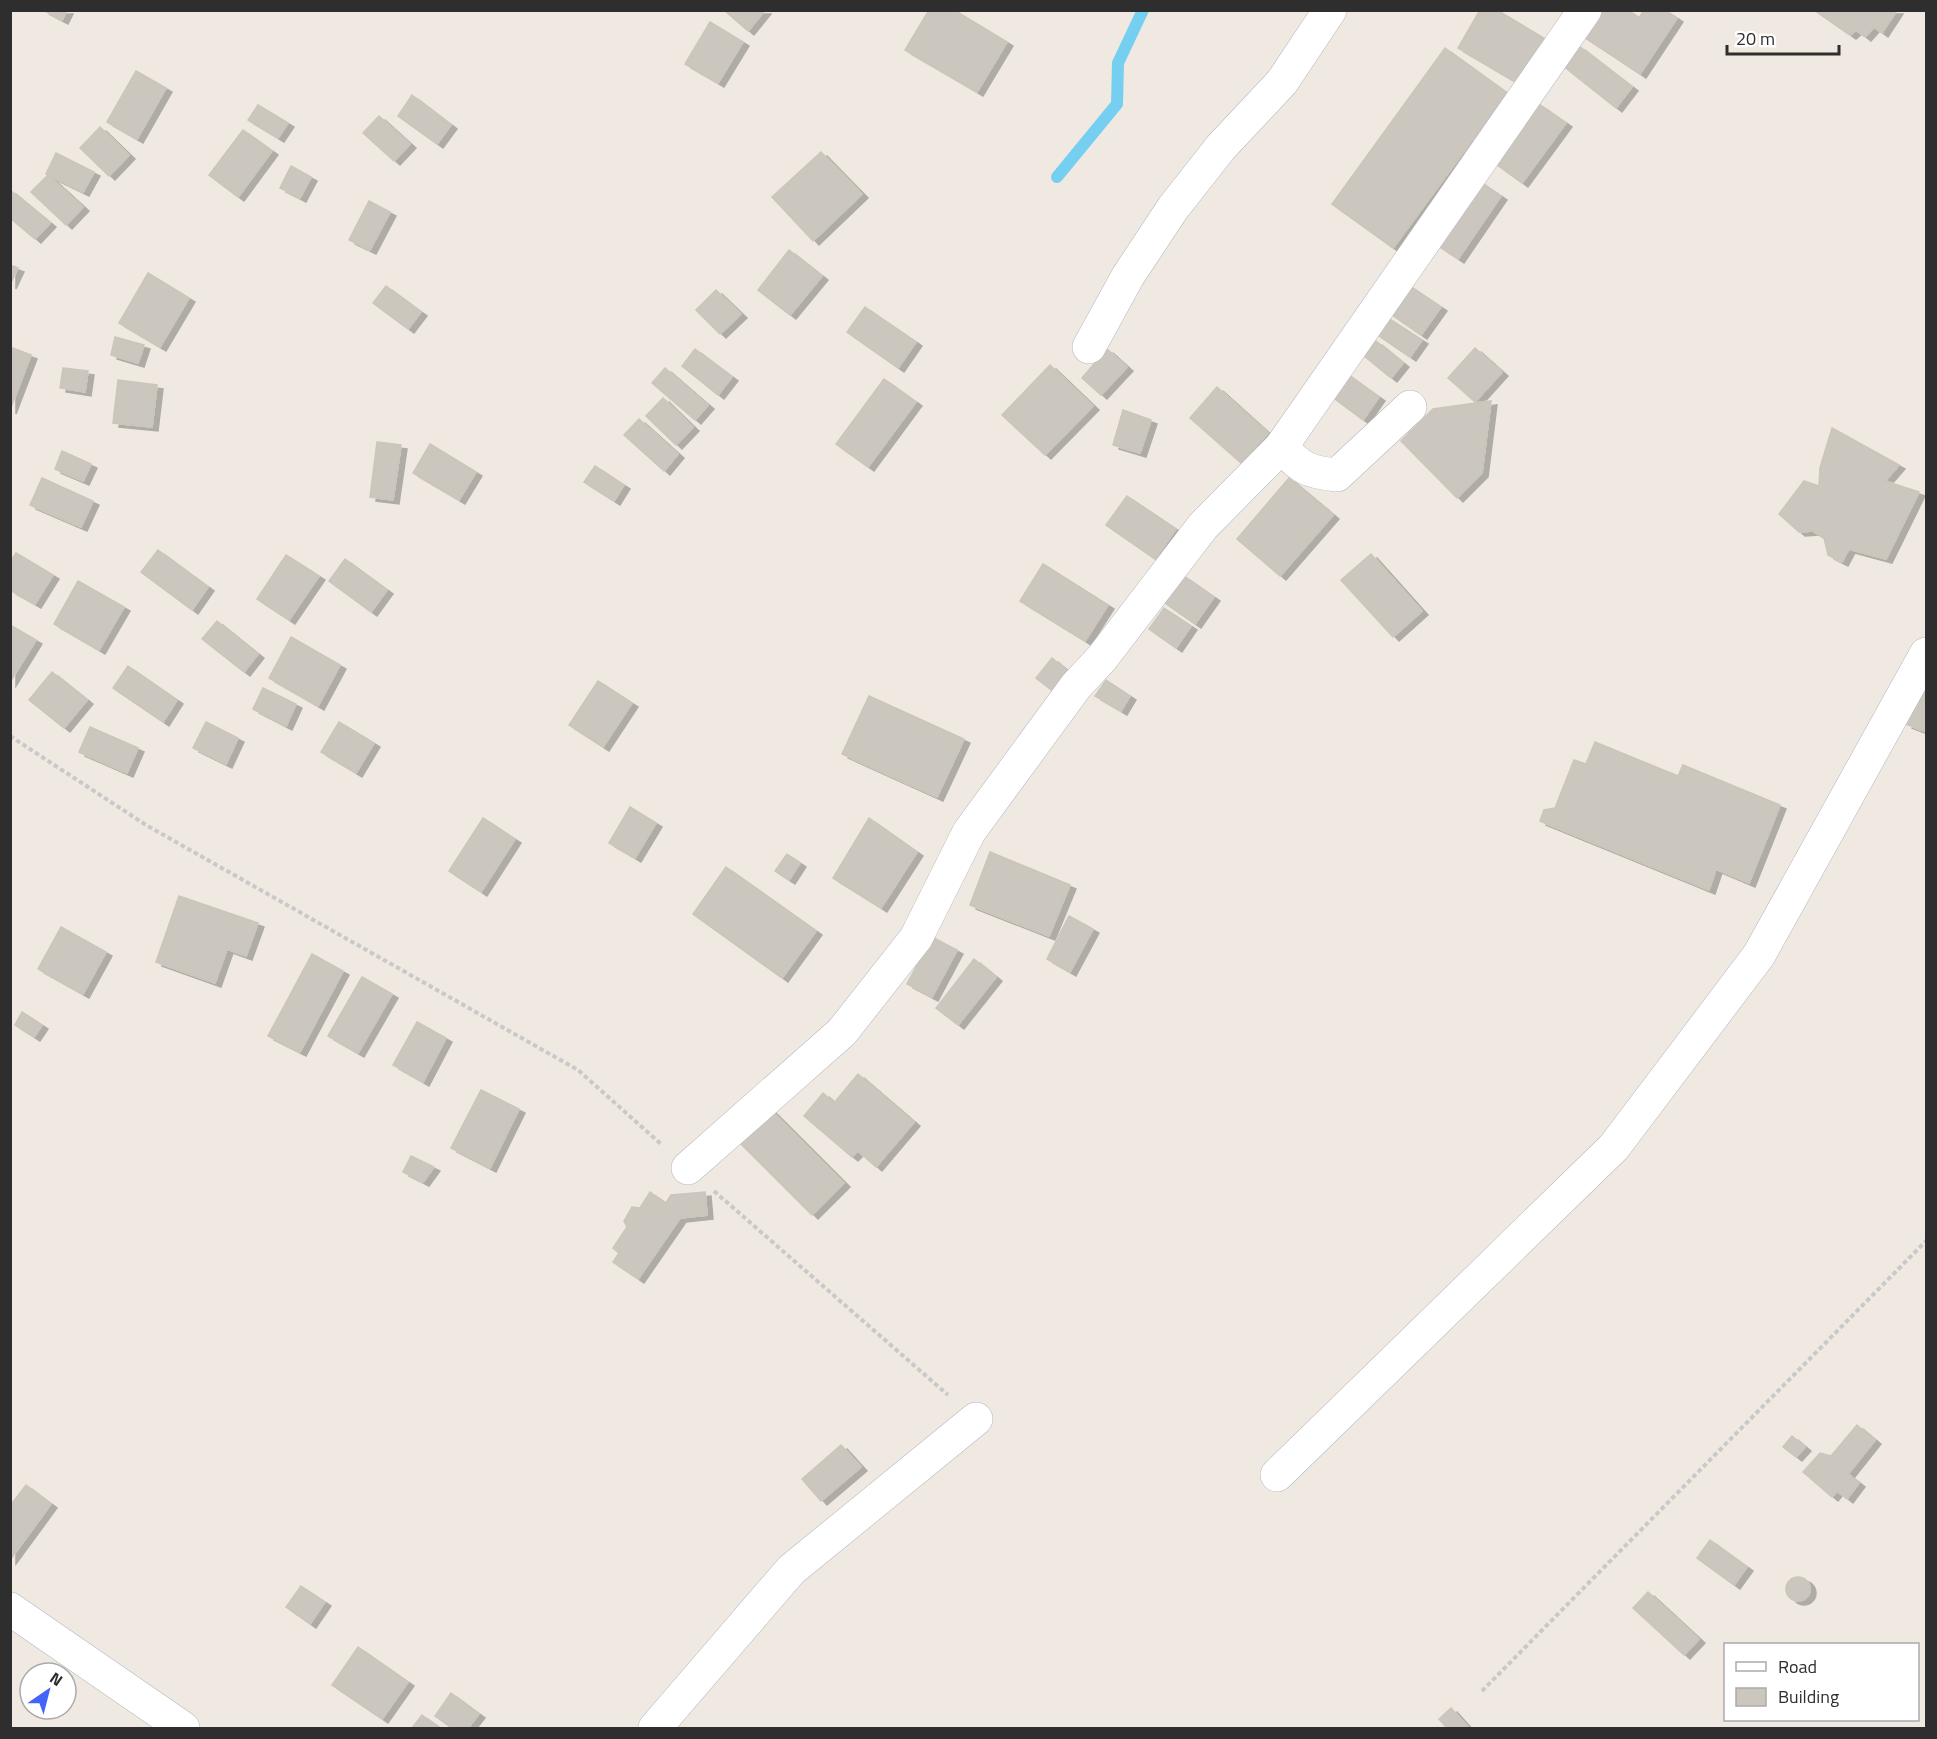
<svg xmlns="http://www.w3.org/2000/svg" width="1937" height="1739" viewBox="0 0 1937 1739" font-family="'Titillium Web',sans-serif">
	<defs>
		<filter id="shadow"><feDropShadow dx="6" dy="4" stdDeviation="0" flood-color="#0004"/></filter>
	</defs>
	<rect width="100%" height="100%" fill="#efe9e1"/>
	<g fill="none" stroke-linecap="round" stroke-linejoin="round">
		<polyline stroke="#75cff0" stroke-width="12" points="1057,177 1117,104 1118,63 1143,10"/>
	</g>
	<g fill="#cbc7bf" stroke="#cbc5ba" stroke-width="1.5" filter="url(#shadow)">
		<polygon points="43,10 67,10 62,20"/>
		<polygon points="724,10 765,10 748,31"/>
		<polygon points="929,10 954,10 1007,42 977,92 905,50"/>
		<polygon points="1480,10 1497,10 1547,40 1521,85 1458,48"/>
		<polygon points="1598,10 1628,10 1639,18 1644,10 1665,10 1677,18 1640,74 1581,35"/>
		<polygon points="1814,10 1897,10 1882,33 1874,27 1865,37 1856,30 1850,35"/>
		<polygon points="710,22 743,42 718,83 685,64"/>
		<polygon points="1579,46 1632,87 1616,108 1563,66"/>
		<polygon points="1445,48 1507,93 1393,248 1332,204"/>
		<polygon points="136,71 166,88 137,139 107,122"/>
		<polygon points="412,95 451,125 437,144 398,116"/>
		<polygon points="1539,104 1566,123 1522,183 1496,164"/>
		<polygon points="258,105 288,123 278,138 248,120"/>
		<polygon points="379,116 410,144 394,161 363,133"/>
		<polygon points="100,127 129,155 109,176 80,148"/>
		<polygon points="243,130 272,151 238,197 209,175"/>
		<polygon points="821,152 862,194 813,241 772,197"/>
		<polygon points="56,153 94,172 83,192 46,174"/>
		<polygon points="291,166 311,177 300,198 280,188"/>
		<polygon points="48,175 83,207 66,225 31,192"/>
		<polygon points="1475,178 1501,196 1458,259 1431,241"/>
		<polygon points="10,190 50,223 35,239 10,218"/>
		<polygon points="369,201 390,212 370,250 349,240"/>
		<polygon points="789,250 822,276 790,315 758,290"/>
		<polygon points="10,265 18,268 10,285"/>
		<polygon points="148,273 189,298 160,347 119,323"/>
		<polygon points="1404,282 1441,307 1421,335 1385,310"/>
		<polygon points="386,286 421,312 408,329 373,303"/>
		<polygon points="716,290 741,314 720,334 696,310"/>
		<polygon points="865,307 916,342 898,368 847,332"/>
		<polygon points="1380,313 1422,340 1410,357 1369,329"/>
		<polygon points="115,337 144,345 138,363 111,355"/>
		<polygon points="1376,341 1403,363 1391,378 1364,356"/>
		<polygon points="10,347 31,355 10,410"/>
		<polygon points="1475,348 1502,372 1475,402 1448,378"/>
		<polygon points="695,349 732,377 718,395 682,366"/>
		<polygon points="1107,349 1127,367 1101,395 1082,378"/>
		<polygon points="1050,365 1093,406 1045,455 1002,415"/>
		<polygon points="63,368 88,371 85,392 60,388"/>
		<polygon points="665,368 708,405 695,420 652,383"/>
		<polygon points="1343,371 1379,397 1363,420 1327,393"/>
		<polygon points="884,379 916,402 868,467 836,444"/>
		<polygon points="118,380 157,385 152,427 113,423"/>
		<polygon points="1217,387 1268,433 1241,463 1190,418"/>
		<polygon points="663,398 693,427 676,445 646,416"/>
		<polygon points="1491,401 1482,473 1457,498 1401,441 1433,409"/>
		<polygon points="1123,410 1151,420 1140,453 1113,445"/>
		<polygon points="639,419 678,454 664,471 624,435"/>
		<polygon points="1832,428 1899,465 1885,481 1919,492 1886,559 1849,549 1842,562 1828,555 1824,538 1813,531 1799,532 1779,514 1804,481 1819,486 1820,468"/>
		<polygon points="377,442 401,445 393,500 370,497"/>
		<polygon points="430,444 476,472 459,500 413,473"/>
		<polygon points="62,451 91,464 83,481 55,469"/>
		<polygon points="595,466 624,485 614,501 584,482"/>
		<polygon points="42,478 93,501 81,527 30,505"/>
		<polygon points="1289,478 1333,515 1280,576 1237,539"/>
		<polygon points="1127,496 1176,529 1155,559 1106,525"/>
		<polygon points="158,550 208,587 192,610 141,572"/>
		<polygon points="16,553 53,575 35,604 10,590 10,562"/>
		<polygon points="1371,554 1422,611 1393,637 1341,580"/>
		<polygon points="286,555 319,576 289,620 257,599"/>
		<polygon points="345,559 387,590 371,612 329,581"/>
		<polygon points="1043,564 1108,605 1085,641 1020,601"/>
		<polygon points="1184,576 1214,597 1195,624 1165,603"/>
		<polygon points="78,581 124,607 99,650 54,624"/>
		<polygon points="1164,608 1191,626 1176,648 1149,629"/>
		<polygon points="217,621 258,654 244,672 202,639"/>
		<polygon points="10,625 36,640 10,682"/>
		<polygon points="291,637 340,665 318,706 269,678"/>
		<polygon points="1052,658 1070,673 1054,692 1036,678"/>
		<polygon points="128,666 177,700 163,722 113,688"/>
		<polygon points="1926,670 1926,732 1906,724"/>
		<polygon points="52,672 87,700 64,728 29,700"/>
		<polygon points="1106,680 1130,696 1121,711 1095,696"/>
		<polygon points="598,681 632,703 603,747 569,725"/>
		<polygon points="263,688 296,704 286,726 253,709"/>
		<polygon points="869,696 964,739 937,797 842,754"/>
		<polygon points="206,722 238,738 226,764 193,748"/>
		<polygon points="339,722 374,743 356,773 321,752"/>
		<polygon points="90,727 138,748 127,773 79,752"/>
		<polygon points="1595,742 1678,776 1683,765 1780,805 1749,883 1716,869 1709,890 1540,821 1544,810 1555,808 1574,760 1586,764"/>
		<polygon points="630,807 656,823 635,858 609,843"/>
		<polygon points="483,818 515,839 481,892 449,871"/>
		<polygon points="869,818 917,852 881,908 833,878"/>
		<polygon points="990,852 1070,885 1049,936 970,905"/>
		<polygon points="787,854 800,863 789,880 775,871"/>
		<polygon points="726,867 816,931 782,978 693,914"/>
		<polygon points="179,896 258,923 246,956 227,949 215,983 156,962"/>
		<polygon points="1069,916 1093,929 1070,972 1047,959"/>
		<polygon points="61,927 106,952 83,994 38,969"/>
		<polygon points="932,937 957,950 932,997 907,984"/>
		<polygon points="312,954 343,971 300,1052 268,1036"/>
		<polygon points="974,959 996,977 958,1025 936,1008"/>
		<polygon points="362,977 392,994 358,1053 328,1036"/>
		<polygon points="22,1012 42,1025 34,1037 15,1025"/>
		<polygon points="417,1022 446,1038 423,1082 393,1065"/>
		<polygon points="858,1074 914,1122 876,1167 858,1151 852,1157 804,1116 823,1093 834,1103"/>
		<polygon points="481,1090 519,1109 490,1168 451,1148"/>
		<polygon points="769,1108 844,1183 812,1215 737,1140"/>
		<polygon points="411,1156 434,1167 423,1182 403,1172"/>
		<polygon points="650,1192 666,1203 671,1195 705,1192 707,1215 680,1218 638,1279 613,1262 619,1253 613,1248 627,1227 624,1221 632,1207 640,1208"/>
		<polygon points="1857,1425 1875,1440 1848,1474 1859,1483 1847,1499 1837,1491 1832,1497 1803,1472 1820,1453 1831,1456"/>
		<polygon points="1792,1436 1805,1447 1796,1457 1783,1447"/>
		<polygon points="841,1445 861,1467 821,1501 802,1479"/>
		<polygon points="26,1485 51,1504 10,1560 10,1506"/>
		<polygon points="1710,1540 1747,1567 1734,1585 1697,1558"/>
		<circle cx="1798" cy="1589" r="12"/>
		<polygon points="301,1586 325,1602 310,1624 286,1607"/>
		<polygon points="1648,1592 1699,1639 1684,1655 1633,1608"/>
		<polygon points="358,1647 408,1682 382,1719 332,1685"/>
		<polygon points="451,1693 479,1714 468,1728 452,1728 435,1716"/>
		<polygon points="1451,1708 1468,1727 1466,1728 1447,1728 1439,1719"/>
		<polygon points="422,1715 440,1728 412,1728"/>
	</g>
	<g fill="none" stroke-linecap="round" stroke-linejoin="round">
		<g stroke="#b4b7c1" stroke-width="34">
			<g id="street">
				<polyline points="1089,347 1128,276 1173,208 1221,147 1282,82 1330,10"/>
				<path d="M 1281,447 C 1301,468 1307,472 1337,475 L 1410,407"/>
				<polyline points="688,1168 842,1032 916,938 969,832 1076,686 1102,658 1203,526 1281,447 1585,10"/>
				<polyline points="1277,1475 1614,1147 1759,955 1926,654"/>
				<polyline points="10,1609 183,1728"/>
				<polyline points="655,1728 791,1570 976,1419"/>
			</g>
		</g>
		<g stroke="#c9c9c9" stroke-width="4" stroke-dasharray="4.5 3" stroke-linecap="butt">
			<polyline points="10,736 146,825 578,1070 661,1144"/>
			<polyline points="714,1191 948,1395"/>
			<polyline points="1482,1691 1926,1241"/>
		</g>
		<use href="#street" stroke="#fff" stroke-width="33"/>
	</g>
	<rect width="1937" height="1739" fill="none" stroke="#2e2e2e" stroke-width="24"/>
	<rect x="1724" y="1643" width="195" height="78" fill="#ffffff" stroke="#ababab" stroke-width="1.5"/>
	<rect x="1736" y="1662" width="30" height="9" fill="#ffffff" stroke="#ababab" stroke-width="1.5"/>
	<text x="1778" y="1673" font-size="18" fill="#2e2e2e">Road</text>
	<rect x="1736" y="1688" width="30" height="18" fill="#cbc7bf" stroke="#ababab" stroke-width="1.5"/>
	<text x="1778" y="1703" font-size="18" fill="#2e2e2e">Building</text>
	<g transform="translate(48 1691) rotate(35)"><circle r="28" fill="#ffffff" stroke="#ababab" stroke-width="1.5"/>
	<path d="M0-4.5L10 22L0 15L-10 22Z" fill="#4264fb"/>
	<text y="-9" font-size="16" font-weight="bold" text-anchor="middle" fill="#2e2e2e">N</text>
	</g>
	<path d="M1727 45v9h112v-9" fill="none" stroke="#2e2e2e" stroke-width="3"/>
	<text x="1736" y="45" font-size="18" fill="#2e2e2e" stroke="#ffffff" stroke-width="4.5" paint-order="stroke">20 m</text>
</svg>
